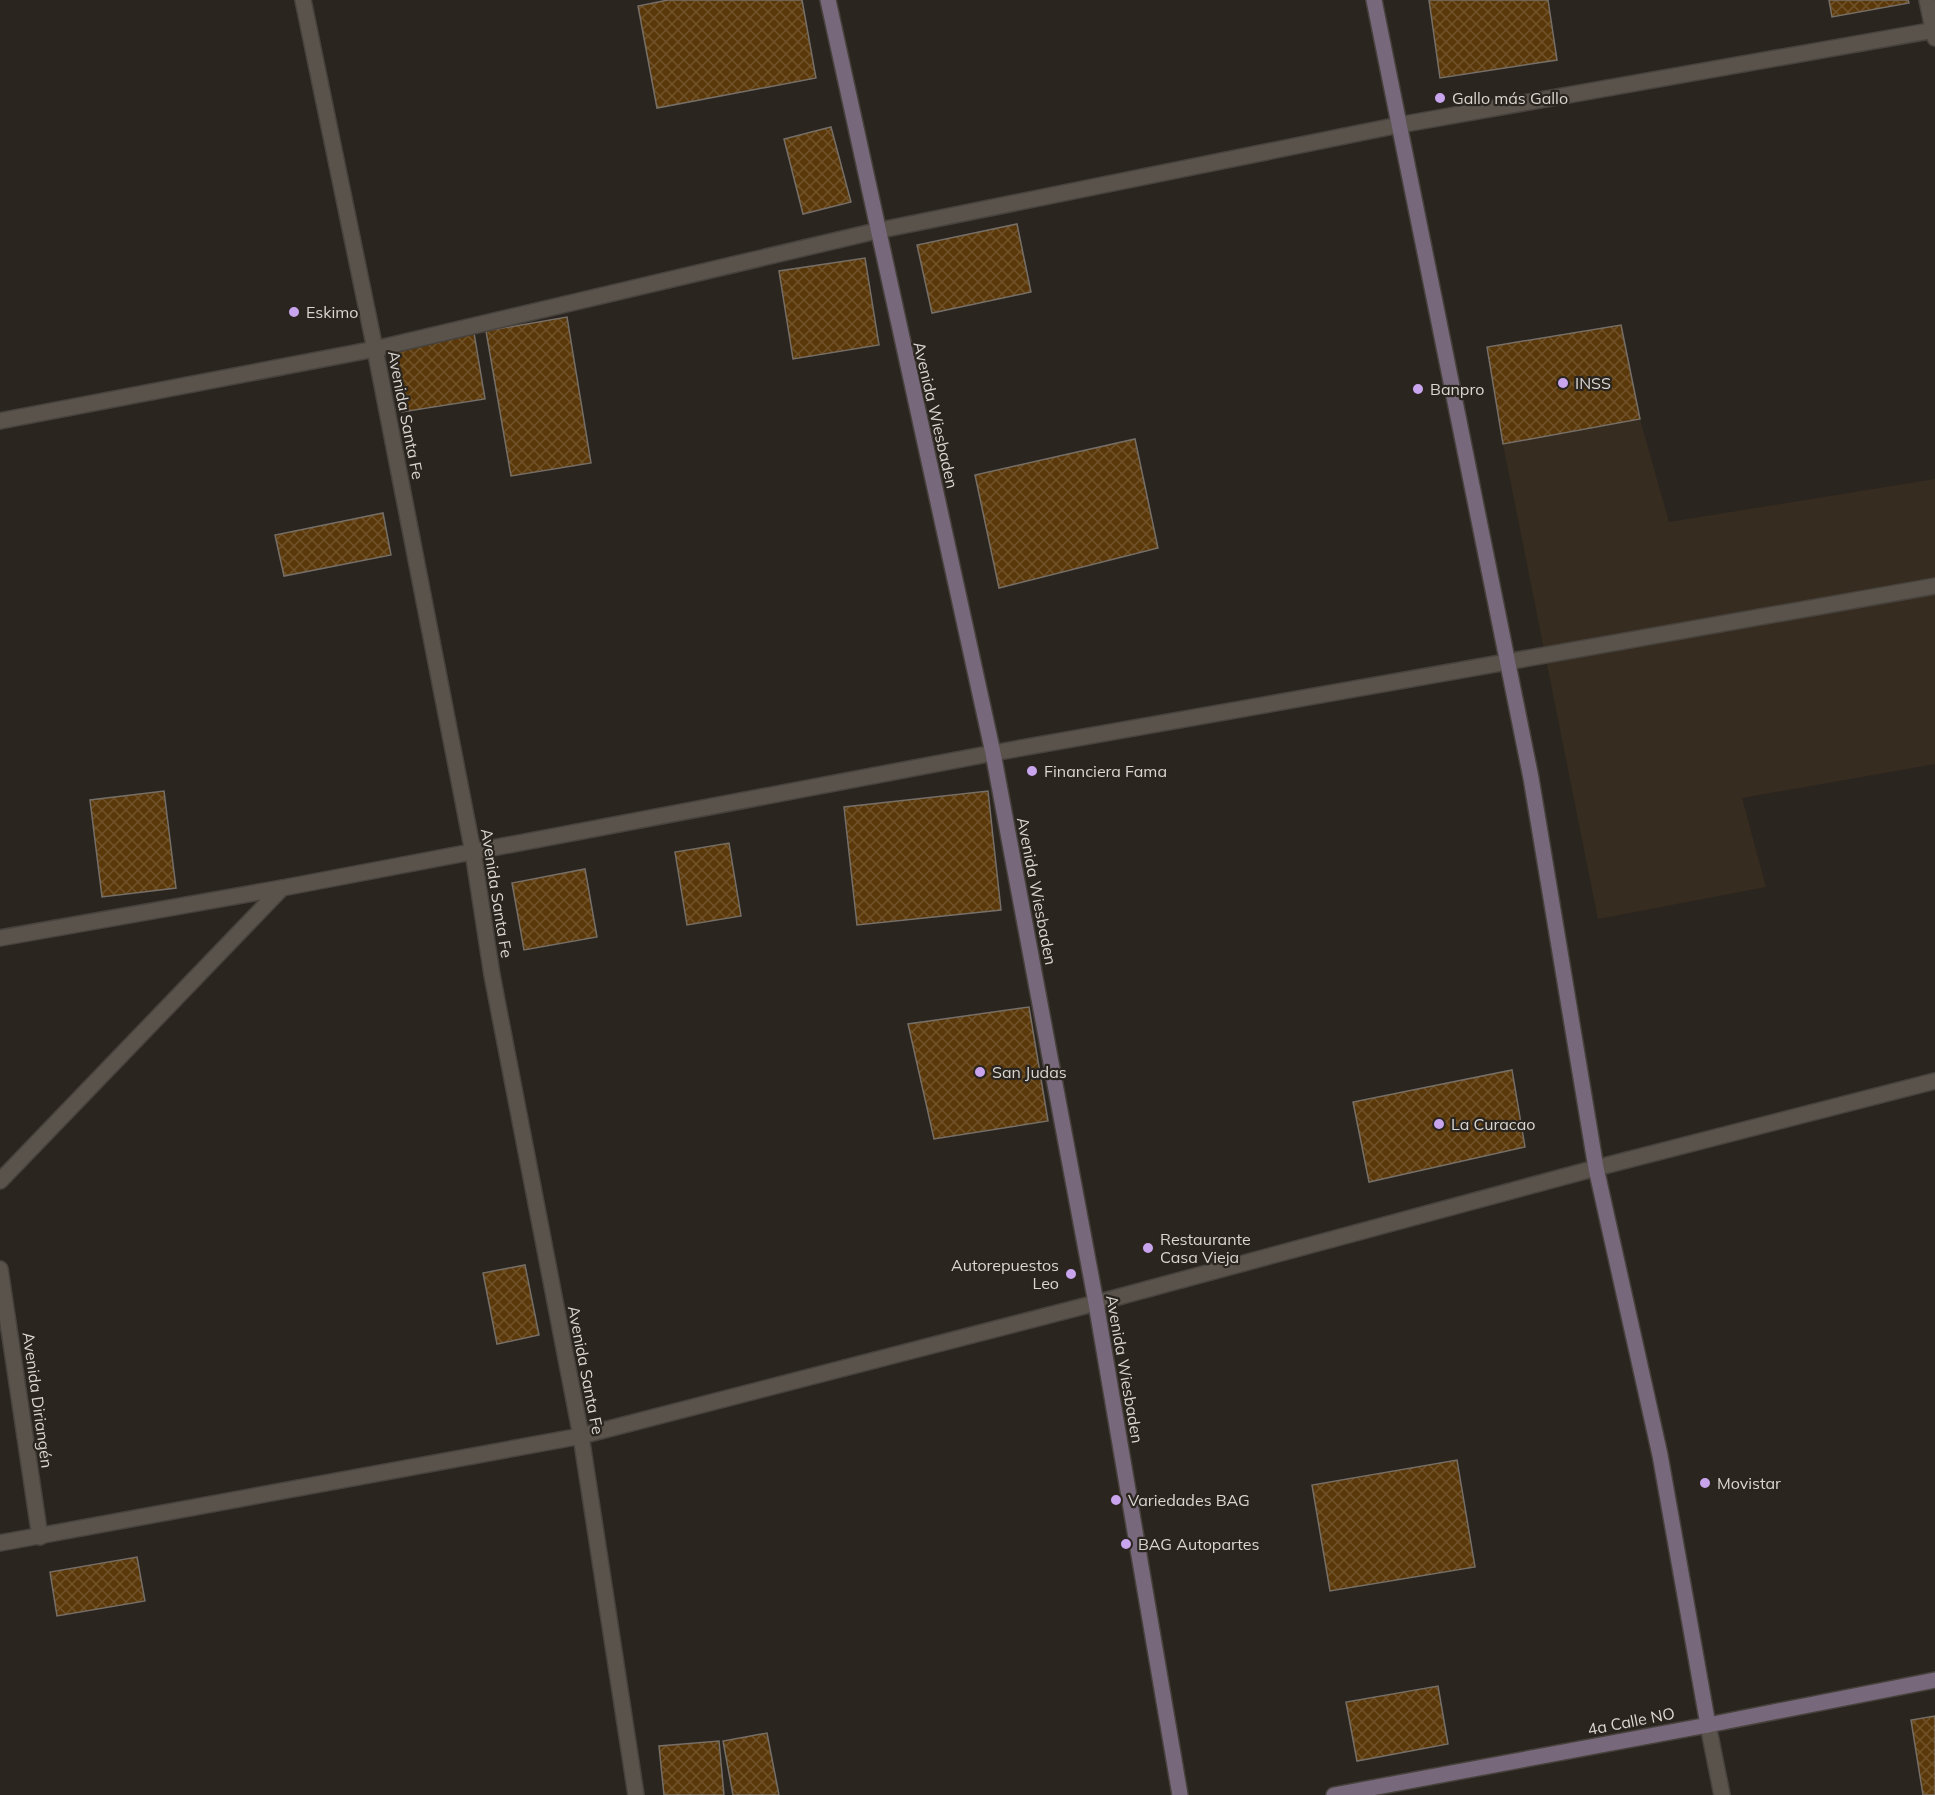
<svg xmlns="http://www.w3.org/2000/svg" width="1935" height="1795" viewBox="0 0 1935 1795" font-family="Mulish,sans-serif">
	<defs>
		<pattern id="building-cross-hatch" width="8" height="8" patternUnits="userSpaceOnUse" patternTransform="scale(1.5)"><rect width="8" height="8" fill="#5a3809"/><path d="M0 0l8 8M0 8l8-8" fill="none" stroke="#71542c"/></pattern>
	</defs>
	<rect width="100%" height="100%" fill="#2b251f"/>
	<polygon fill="#362c20" points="1640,419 1669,522 1935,479 1935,764 1742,798 1766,887 1598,919 1503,444"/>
	<g fill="url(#building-cross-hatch)" stroke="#766f68" stroke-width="1.5">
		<polygon points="668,0 802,0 816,78 657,108 638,6"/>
		<polygon points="1429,0 1548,0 1557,60 1440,78"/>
		<polygon points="1829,0 1908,0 1909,3 1832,17"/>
		<polygon points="831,127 851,202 803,214 784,139"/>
		<polygon points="1017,224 1031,292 932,313 917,245"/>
		<polygon points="865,258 879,345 793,359 779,271"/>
		<polygon points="567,317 591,463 511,476 486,331"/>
		<polygon points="1621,325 1640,419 1503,444 1487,347"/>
		<polygon points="474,333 485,399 402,412 392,345"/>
		<polygon points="1135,439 1158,548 999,588 975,475"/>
		<polygon points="383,513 391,555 284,576 275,535"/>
		<polygon points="164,791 176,888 102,897 90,800"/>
		<polygon points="988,791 1001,910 857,925 844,807"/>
		<polygon points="729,843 741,916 687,925 675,852"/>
		<polygon points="585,869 597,937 524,950 512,883"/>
		<polygon points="1029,1007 1048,1121 934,1139 908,1024"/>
		<polygon points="1512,1070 1525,1147 1369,1182 1353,1102"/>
		<polygon points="525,1265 539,1335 497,1344 483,1273"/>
		<polygon points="1457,1460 1475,1567 1330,1591 1312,1485"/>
		<polygon points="137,1557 145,1601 57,1616 50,1572"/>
		<polygon points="1438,1686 1448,1744 1357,1761 1346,1702"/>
		<polygon points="1935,1716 1935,1795 1923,1795 1911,1720"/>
		<polygon points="767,1733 779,1795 733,1795 723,1741"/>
		<polygon points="719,1741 724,1795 664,1795 659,1746"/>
	</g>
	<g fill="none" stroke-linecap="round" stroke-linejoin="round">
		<g stroke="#47423d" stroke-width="18">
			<g id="street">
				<polyline points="303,0 375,349 473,852 492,975 581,1436 636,1795"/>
				<polyline points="1927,0 1935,38"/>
				<polyline points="0,421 375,349 876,231 1399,125 1935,30"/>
				<polyline points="0,938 282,888 993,753 1935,586"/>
				<polyline points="0,1181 282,888"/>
				<polyline points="0,1269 40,1537"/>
				<polyline points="0,1543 581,1436 1096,1303 1596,1168 1935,1081"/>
				<polyline points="1708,1725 1722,1795"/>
			</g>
		</g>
		<g stroke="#47423d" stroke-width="18">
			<g id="secondary">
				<polyline points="828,0 993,753 1096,1303 1180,1795"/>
				<polyline points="1374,0 1531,778 1596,1168 1660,1455 1708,1725"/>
				<polyline points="1334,1795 1708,1725 1935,1680"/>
			</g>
		</g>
		<use href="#street" stroke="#59534c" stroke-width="15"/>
		<use href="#secondary" stroke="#78687b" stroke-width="15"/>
	</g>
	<g fill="#c9a5ee" stroke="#2b251f" stroke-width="2">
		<circle cx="1440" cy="98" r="6"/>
		<circle cx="294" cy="312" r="6"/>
		<circle cx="1563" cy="383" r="6"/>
		<circle cx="1418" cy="389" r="6"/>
		<circle cx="1032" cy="771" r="6"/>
		<circle cx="980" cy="1072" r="6"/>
		<circle cx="1439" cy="1124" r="6"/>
		<circle cx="1148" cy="1248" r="6"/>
		<circle cx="1071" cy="1274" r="6"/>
		<circle cx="1705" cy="1483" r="6"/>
		<circle cx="1116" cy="1500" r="6"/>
		<circle cx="1126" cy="1544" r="6"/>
	</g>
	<g text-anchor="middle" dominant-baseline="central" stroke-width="4.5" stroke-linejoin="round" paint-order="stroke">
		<g font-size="16" fill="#dad6d2" stroke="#2b251f" text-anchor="start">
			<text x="1452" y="98">Gallo más Gallo</text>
			<text x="306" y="312">Eskimo</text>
			<text x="1575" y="383">INSS</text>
			<text x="1430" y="389">Banpro</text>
			<text x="1044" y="771">Financiera Fama</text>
			<text x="992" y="1072">San Judas</text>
			<text x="1451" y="1124">La Curacao</text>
			<text x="1160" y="1239">Restaurante<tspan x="1160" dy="18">Casa Vieja</tspan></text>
			<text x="1059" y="1265" text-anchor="end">Autorepuestos<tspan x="1059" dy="18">Leo</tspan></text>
			<text x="1717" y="1483">Movistar</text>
			<text x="1128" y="1500">Variedades BAG</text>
			<text x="1138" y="1544">BAG Autopartes</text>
		</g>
		<g font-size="16" fill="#dad6d2" stroke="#2b251f">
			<text transform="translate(406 415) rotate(79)">Avenida Santa Fe</text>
			<text transform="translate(936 415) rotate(77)">Avenida Wiesbaden</text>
			<text transform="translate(1037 891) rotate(79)">Avenida Wiesbaden</text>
			<text transform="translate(497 893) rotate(81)">Avenida Santa Fe</text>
			<text transform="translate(1125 1369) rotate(80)">Avenida Wiesbaden</text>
			<text transform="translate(586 1370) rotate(79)">Avenida Santa Fe</text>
			<text transform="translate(38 1400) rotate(82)">Avenida Diriangén</text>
			<text transform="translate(1631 1721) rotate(-11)">4a Calle NO</text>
		</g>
	</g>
</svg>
